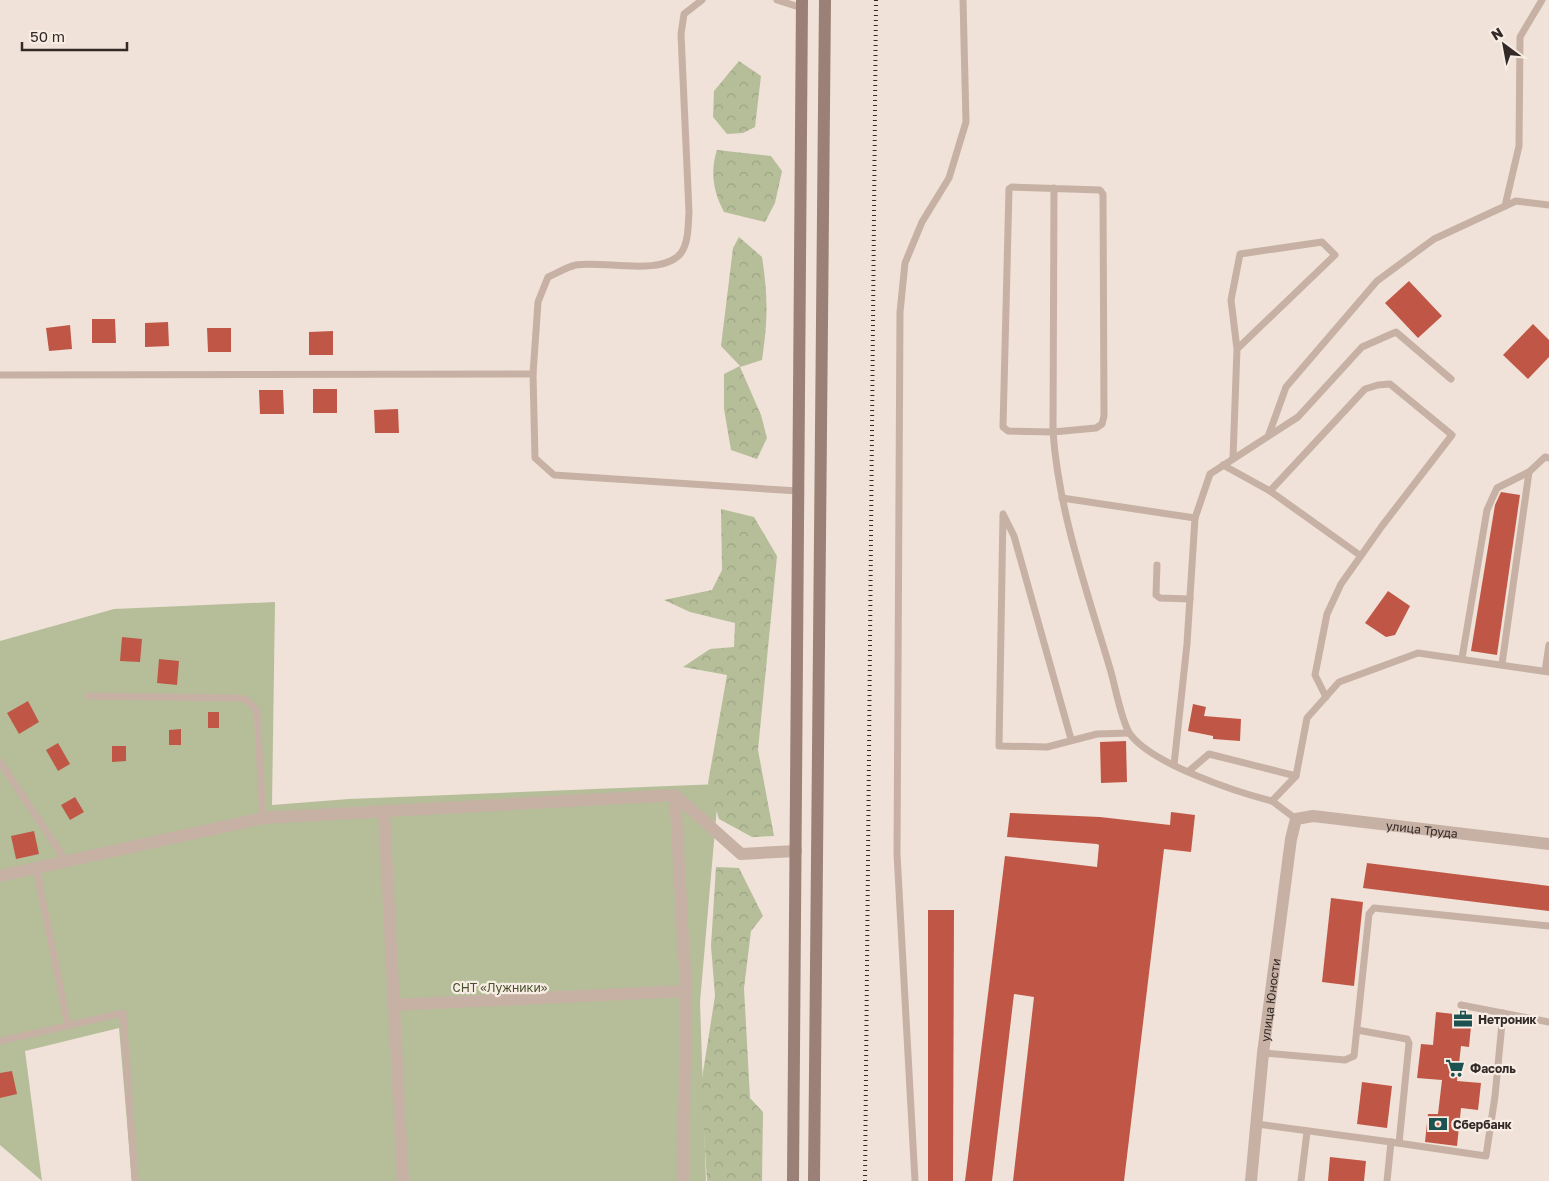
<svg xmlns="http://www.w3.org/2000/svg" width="1549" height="1181" viewBox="0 0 1549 1181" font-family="'Golos Text',sans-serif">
	<defs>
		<pattern id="forest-crowns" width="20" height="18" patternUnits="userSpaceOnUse" patternTransform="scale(1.25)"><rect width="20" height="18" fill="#b5be99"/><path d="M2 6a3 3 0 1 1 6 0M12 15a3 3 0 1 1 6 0" fill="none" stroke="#9ca384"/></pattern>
	</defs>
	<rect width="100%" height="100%" fill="#f0e2d8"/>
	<polygon fill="#b5be99" points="275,602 272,805 349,799 719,784 700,1002 706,1181 132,1181 119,1028 25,1051 42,1181 0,1145 0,641 114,609"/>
	<g fill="url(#forest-crowns)">
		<polygon points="739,61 761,76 755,127 743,133 727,134 713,117 714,91"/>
		<path d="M 717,150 L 771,156 L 782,171 L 775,203 L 765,222 L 724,212 C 713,192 710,171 717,150 Z"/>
		<path d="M 739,237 L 762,257 C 768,297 768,319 762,360 L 740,367 L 761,415 L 767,438 L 757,459 L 731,450 L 724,409 L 724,374 L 740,366 L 721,346 L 733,248 Z"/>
		<polygon points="721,509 754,517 777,556 758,750 774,836 752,837 719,819 708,783 727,675 683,667 710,649 734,647 735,623 690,612 664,600 712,590 722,570"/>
		<polygon points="716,867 739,868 763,916 751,931 744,988 750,1098 763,1112 762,1181 707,1181 701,1085 715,996 711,946"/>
	</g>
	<g fill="#c05746">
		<polygon points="1409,281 1442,316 1418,338 1385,303"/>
		<polygon points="92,319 115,319 116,343 92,343"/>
		<polygon points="168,322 169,346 145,347 145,323"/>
		<polygon points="1533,324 1549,340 1549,357 1528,379 1503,355"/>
		<polygon points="70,325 72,349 49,351 46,328"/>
		<polygon points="207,328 231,328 231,352 208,352"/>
		<polygon points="333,331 333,355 309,355 309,332"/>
		<rect x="313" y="389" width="24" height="24"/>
		<polygon points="259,390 283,390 284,414 260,414"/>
		<polygon points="398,409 399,433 375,433 374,410"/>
		<polygon points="1501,492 1520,495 1497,655 1471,651 1495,505"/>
		<polygon points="1388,591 1410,606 1395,635 1386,637 1365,623"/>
		<polygon points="122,637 142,639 140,662 120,661"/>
		<polygon points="159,659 179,661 177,685 157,683"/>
		<polygon points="28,701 39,722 19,734 7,713"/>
		<polygon points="1193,704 1206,707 1204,716 1241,719 1240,741 1213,739 1213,736 1188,731"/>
		<rect x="208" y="712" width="11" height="16"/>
		<polygon points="181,729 181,745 169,745 169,730"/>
		<polygon points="1126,741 1127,782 1101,783 1100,742"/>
		<polygon points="58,743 70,764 58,771 46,750"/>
		<polygon points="112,746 126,746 126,761 112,762"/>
		<polygon points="75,797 84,812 70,820 61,805"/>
		<polygon points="1171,812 1195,815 1191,852 1164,849 1124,1181 1013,1181 1034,997 1014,994 992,1181 965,1181 1005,856 1097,867 1099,845 1097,844 1007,837 1010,813 1100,817 1170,825"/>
		<polygon points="34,831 39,854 16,859 11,836"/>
		<polygon points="1367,863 1549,886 1549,911 1363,888"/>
		<polygon points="1331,898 1363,902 1354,986 1322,982"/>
		<polygon points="928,910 954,910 953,1181 928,1181"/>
		<polygon points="1436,1012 1472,1016 1469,1047 1461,1046 1457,1081 1481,1083 1478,1110 1461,1108 1457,1146 1425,1142 1428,1114 1438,1114 1442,1080 1417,1078 1421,1044 1433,1045"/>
		<polygon points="12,1071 17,1094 0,1098 0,1073"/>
		<polygon points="1362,1082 1392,1086 1387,1128 1357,1124"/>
		<polygon points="1330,1157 1366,1161 1364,1181 1328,1181"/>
	</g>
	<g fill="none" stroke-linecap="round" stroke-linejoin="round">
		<g stroke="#c7b1a5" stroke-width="7">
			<polyline points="777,0 802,8"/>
			<path d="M 1054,188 L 1053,432 L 1096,428 L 1102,424 L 1104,416 L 1103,194 L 1100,190 L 1012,187 L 1009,189 L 1003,427 L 1008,431 L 1053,432 C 1059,514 1088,594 1111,672 C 1115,686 1122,723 1130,734 C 1152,764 1236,792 1272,801"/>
			<polyline points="1505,206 1519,146 1520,37 1542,0"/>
			<path d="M 533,374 L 538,302 L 548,277 C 557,273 567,267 576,265 C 602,260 662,277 681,253 C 689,242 688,224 689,212 L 681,34 L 684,14 L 702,0"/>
			<polyline points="0,375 533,374 535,458 554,475 798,491"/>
			<polyline points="1269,434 1286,387 1377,281 1434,239 1516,201 1549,205"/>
			<polyline points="1233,458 1237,349 1335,255 1322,242 1240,254 1231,300 1237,349"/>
			<polyline points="1223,465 1270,491"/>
			<polyline points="1062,498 1195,518"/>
			<polyline points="1157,565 1156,595 1160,598 1190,599"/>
			<polyline points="1462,658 1487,510 1497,488 1529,472 1545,457 1549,458"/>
			<polyline points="1502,664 1529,472"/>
			<polyline points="1545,671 1549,645"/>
			<polyline points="89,696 239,698 247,700 257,711 263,818"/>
			<polyline points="1326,697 1315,675 1327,614 1341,584 1382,526 1452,435 1390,384 1378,385 1365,389 1270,491 1361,556"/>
			<polyline points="1071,739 1014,536 1003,514 999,746 1047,747 1097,734 1129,733"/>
			<polyline points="0,762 66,861"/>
			<polyline points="1174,765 1187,644 1195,518 1210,474 1298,417 1362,347 1396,332 1451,379"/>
			<polyline points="1189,771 1209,754 1296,776"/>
			<polyline points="1296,819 1272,801 1296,776 1307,718 1339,682 1418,653 1549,672"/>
			<polyline points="36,868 68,1025"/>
			<polyline points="1461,1005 1549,1022"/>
			<polyline points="1357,1030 1407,1039 1409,1043 1399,1143"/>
			<polyline points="0,1041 123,1013 135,1181"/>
			<polyline points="1263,1053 1345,1060 1354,1056 1369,914 1374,908 1549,926"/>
			<polyline points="1257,1124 1391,1142 1387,1181"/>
			<polyline points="1391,1142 1486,1156 1495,1096 1503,1013"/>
			<polyline points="915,1181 897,854 900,312 905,263 922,222 949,178 966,122 963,0"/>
			<polyline points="1301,1181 1307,1132"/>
		</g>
		<g stroke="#c7b1a5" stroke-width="12">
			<polyline points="675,795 686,991 683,1181"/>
			<polyline points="384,811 403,1181"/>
			<polyline points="0,876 263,818 675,795 741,854 796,851"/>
			<polyline points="394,1005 686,991"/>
		</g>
		<path stroke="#c7b1a5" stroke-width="12" id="s1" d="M 1251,1181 L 1263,1053 L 1291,839 L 1296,819 L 1313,816 L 1549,844"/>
		<g stroke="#9a8077" stroke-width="12">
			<polyline points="793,1181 802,0"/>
			<polyline points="814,1181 825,0"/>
		</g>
		<polyline stroke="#332926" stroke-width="4" stroke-dasharray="1 4" stroke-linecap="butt" points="865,1181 876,0"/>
	</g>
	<defs>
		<g id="office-bare" transform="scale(1.5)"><path d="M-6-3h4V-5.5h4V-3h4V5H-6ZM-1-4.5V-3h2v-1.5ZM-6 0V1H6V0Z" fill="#1e5250" stroke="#f8ede4" stroke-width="2.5" paint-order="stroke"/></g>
		<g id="supermarket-bare" transform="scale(1.5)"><path d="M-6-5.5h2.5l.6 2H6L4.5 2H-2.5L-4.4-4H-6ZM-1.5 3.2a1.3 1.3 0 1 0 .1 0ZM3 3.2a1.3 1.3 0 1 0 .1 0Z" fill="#1e5250" stroke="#f8ede4" stroke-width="2.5" paint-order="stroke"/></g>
		<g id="bank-bare" transform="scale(1.5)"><path d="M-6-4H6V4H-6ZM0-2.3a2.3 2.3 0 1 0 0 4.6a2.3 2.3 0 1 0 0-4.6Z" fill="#1e5250" stroke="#f8ede4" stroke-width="2.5" paint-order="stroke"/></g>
	</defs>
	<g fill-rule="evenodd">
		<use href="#office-bare" x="1463" y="1019"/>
		<use href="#supermarket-bare" x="1455" y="1068"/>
		<use href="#bank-bare" x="1438" y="1124"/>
	</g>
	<g text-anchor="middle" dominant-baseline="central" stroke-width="4.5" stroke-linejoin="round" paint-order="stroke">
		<g font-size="12" fill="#332926" stroke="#f8ede4">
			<text stroke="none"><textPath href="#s1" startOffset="492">улица Труда</textPath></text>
			<text stroke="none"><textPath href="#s1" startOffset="182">улица Юности</textPath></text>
		</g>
		<g font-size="12" fill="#46502b" stroke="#f8ede4">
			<text x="500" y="987">СНТ «Лужники»</text>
		</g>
		<g font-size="12" font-weight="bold" fill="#332926" stroke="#f8ede4" text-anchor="start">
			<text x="1478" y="1019">Нетроник</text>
			<text x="1470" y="1068">Фасоль</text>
			<text x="1453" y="1124">Сбербанк</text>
		</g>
	</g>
	<g transform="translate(1504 45) rotate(328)" stroke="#f8ede4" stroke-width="4" paint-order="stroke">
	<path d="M0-4L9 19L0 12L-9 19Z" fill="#332926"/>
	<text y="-8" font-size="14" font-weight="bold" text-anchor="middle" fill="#332926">N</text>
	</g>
	<path d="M22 42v8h105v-8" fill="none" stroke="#332926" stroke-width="2.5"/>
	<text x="30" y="42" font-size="15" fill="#332926" stroke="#f8ede4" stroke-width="4" paint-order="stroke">50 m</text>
</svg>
